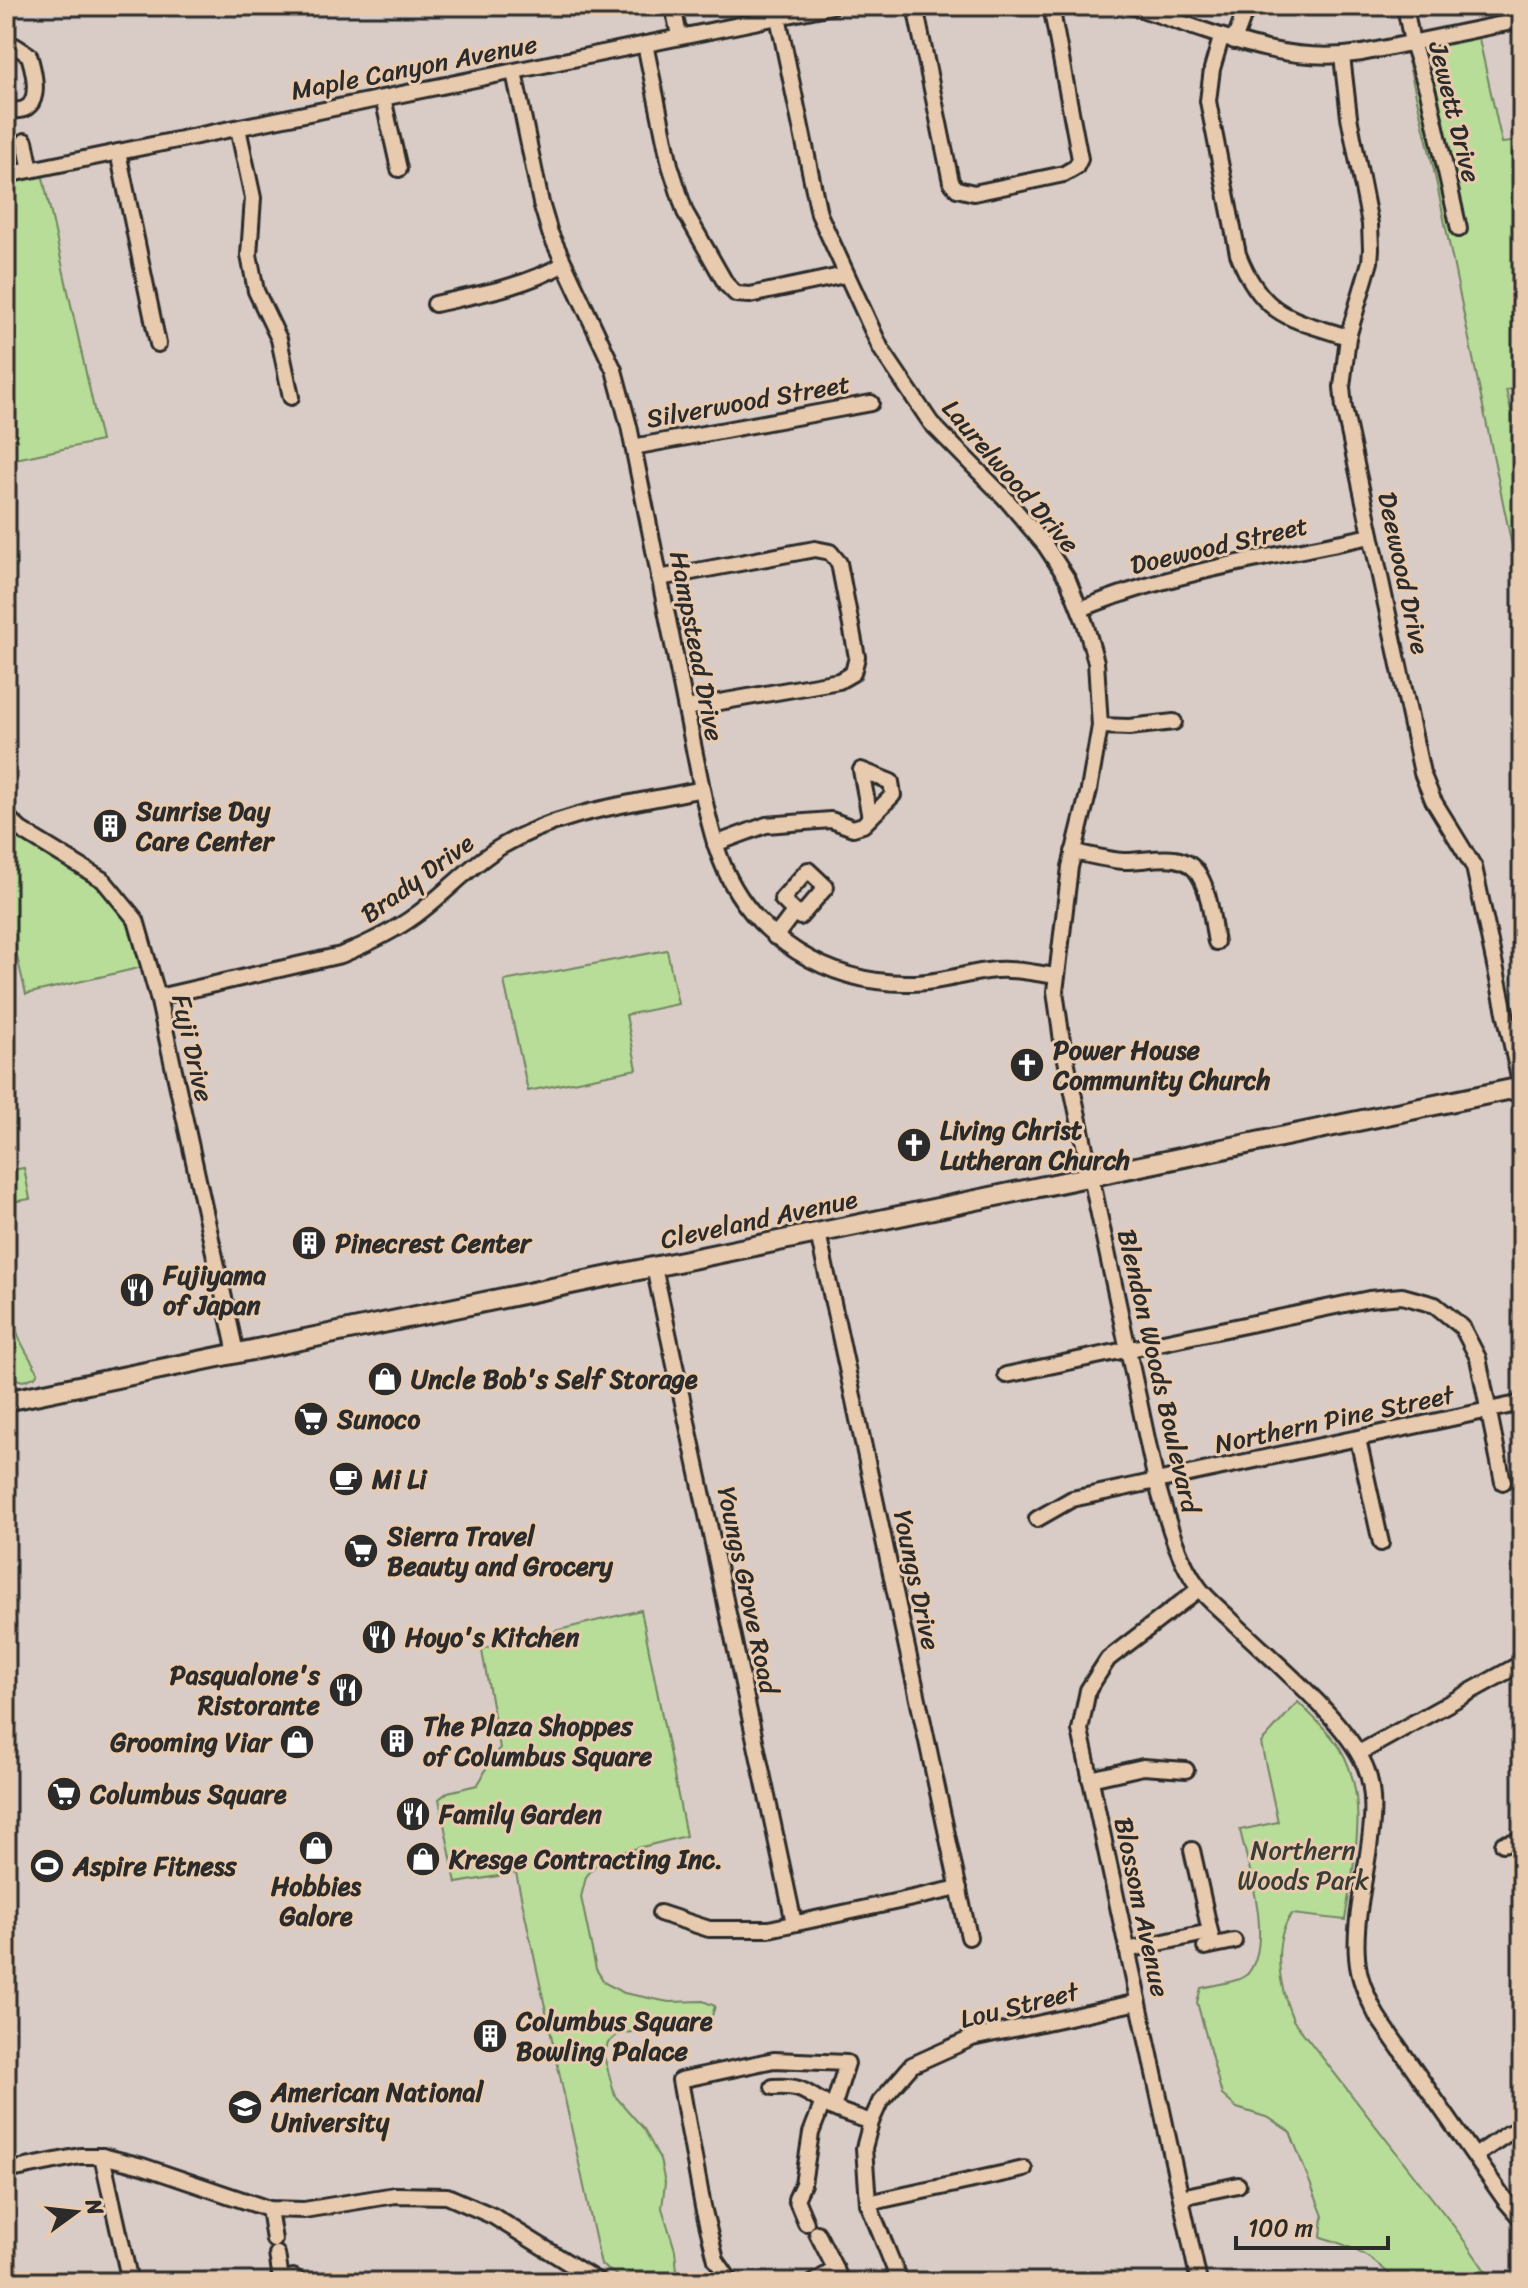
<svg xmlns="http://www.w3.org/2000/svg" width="1528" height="2288" viewBox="0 0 1528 2288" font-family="Sriracha,sans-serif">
	<rect width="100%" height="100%" fill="#d9ccc6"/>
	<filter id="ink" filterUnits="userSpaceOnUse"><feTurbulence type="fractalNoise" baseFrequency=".0125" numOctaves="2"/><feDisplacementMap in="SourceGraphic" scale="16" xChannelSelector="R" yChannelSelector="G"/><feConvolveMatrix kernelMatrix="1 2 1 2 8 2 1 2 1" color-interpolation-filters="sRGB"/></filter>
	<g filter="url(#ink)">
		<g fill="#b7dd98" stroke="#718462" stroke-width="2">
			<polygon points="1478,34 1502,143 1522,141 1522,387 1506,390 1515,427 1522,426 1522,594 1433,166 1405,49"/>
			<polygon points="42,173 101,441 6,461 6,180"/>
			<polygon points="6,826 35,848 94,881 115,902 131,923 143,967 26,994 6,911"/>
			<polygon points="667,950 678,1004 626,1015 637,1069 528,1091 504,981"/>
			<polygon points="24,1168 30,1199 6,1203 6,1171"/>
			<path d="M 6,1267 C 17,1287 12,1297 14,1318 C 16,1338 28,1354 38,1372 L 35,1377 L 23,1381 L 16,1379 L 6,1365 Z"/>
			<path d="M 641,1610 L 686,1836 L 602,1857 L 586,1877 L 581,1897 L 596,1969 L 605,1983 L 624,1993 L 669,2002 L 703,2001 L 715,2006 L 712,2016 L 617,2035 L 608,2043 L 604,2056 L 615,2096 L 644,2129 L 660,2159 L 665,2183 L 662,2208 L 675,2250 L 678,2282 L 627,2282 L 601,2265 L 516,1873 L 456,1883 L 439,1799 L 448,1792 L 477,1785 C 488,1772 483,1764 500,1748 L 482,1651 L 485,1648 Z"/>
			<path d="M 1298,1702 C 1313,1717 1329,1731 1340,1748 C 1371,1801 1353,1864 1345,1920 L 1292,1914 C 1270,1943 1280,1989 1293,2020 L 1456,2229 L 1493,2282 L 1398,2282 C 1375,2259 1353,2246 1321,2237 L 1323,2216 L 1290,2132 L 1269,2118 L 1237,2108 L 1222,2095 L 1197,2002 L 1201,1988 C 1214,1984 1241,1983 1249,1972 C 1273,1939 1248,1866 1240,1830 L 1278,1822 L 1261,1743 Z"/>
		</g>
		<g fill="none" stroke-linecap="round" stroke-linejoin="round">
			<g stroke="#2b2b2b" stroke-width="20">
				<g id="minor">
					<polyline points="673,6 679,36"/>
					<polyline points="915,6 951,182 957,189 974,193 1064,174 1076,167 1080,159 1051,6"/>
					<path d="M 1132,6 C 1209,30 1278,66 1362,53 L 1522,20"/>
					<polyline points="1405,6 1412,43 1428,92 1459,229"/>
					<path d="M 778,17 L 819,214 L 881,349 L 931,423 L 1005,498 L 1045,545 L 1068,580 L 1085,623 L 1096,662 L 1100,726 L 1089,790 L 1070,867 L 1057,976 L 1055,991 L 1062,1041 L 1156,1481 C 1167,1518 1176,1557 1199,1588 C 1207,1599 1220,1609 1229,1618 C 1269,1658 1343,1716 1365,1766 C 1389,1822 1346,1909 1359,1971 C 1362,1987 1370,2002 1377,2016 L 1505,2200 L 1522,2220"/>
					<path d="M 1221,38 L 1212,69 L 1208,101 L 1238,254 C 1262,316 1290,319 1348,337"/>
					<polyline points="1234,41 1247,6"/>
					<polyline points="645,44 670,165 685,212 726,284 736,294 750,295 845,275"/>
					<path d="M 6,45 L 15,46 L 29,55 C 36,78 44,118 6,109"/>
					<polyline points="1342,56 1349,117 1370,224 1371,249 1370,262 1348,337 1342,387 1344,408 1422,773 1433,800 1474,867 1522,1092"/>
					<path d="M 514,72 L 541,203 L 550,233 L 614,370 L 629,426 L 702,789 C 707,813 712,837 721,860 C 751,938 830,985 912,983 C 941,983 968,972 996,970 C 1016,968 1037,974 1057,976"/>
					<polyline points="383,98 399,169"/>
					<polyline points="238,128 253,198 249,255 256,291 279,339 291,397"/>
					<polyline points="25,141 31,170"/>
					<polyline points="118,152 158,344"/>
					<polyline points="6,175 832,6"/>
					<path d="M 435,304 C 480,294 523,287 564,264"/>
					<polyline points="633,447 871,403"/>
					<polyline points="659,578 815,549 830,552 839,563 857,657 853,673 839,681 686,708"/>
					<path d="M 1081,609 C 1174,571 1273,557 1371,536"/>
					<polyline points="1100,726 1129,727 1174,722"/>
					<polygon points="861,770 891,782 893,795 870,818"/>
					<polyline points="6,816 21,830 103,880 136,920 158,997 236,1353"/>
					<polyline points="715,844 766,825 831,820 853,828 863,825 870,818"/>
					<path d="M 1073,852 C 1090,855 1107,860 1123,861 C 1148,862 1184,848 1199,875 C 1210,893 1212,921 1216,942"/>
					<polygon points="808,870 826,887 800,917 782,899"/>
					<polyline points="775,937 794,912"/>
					<path d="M 158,997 L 341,955 C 367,944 393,932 416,915 C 446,893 470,865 502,846 C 562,810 635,804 702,789"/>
					<polyline points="818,1233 969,1937"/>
					<polyline points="654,1267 794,1923"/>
					<polyline points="1006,1375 1369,1299 1402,1296 1435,1305 1462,1327 1478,1358 1503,1482"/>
					<polyline points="1358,1439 1381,1543"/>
					<polyline points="1037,1519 1072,1499 1522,1403"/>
					<polyline points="1359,1753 1522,1663"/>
					<polyline points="1090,1779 1143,1767 1186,1770"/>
					<polyline points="1503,1844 1522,1840"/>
					<polyline points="1192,1850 1213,1945"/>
					<polyline points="660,1913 709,1929 769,1929 959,1888"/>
					<polyline points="1205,1947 1234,1941"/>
					<polyline points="1127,1950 1210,1932"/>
					<path d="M 773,2087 C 807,2085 806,2095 833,2108 C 845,2114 858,2117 871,2122"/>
					<polyline points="102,2156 130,2282"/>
					<polyline points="1475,2156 1507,2134 1522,2129"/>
					<polyline points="6,2171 80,2156 102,2156 142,2166 269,2209 304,2210 395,2195 447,2196 493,2216 599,2282"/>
					<polyline points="1181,2197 1238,2185"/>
					<polyline points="868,2203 1024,2169"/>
					<polyline points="269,2209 274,2240"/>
					<polyline points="806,2223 796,2199 803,2184 811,2133 823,2102"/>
					<polyline points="817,2233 842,2282"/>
					<polyline points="277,2254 281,2279"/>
					<polyline points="276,2282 293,2277 301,2282"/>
					<polyline points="731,2282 716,2260 703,2207 680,2080 774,2060 847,2063 833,2108"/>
					<polyline points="814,2282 836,2269"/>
					<polyline points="900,2282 868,2203 864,2148 871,2122 880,2102 912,2065 972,2038 1138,2002"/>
					<polyline points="1199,2282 1080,1730 1088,1690 1108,1659 1199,1589"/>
				</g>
			</g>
			<g stroke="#2b2b2b" stroke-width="24">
				<polyline id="major" points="6,1401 1522,1087"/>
			</g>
			<use href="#minor" stroke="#e8cbaf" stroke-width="14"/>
			<use href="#major" stroke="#e8cbaf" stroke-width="18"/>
		</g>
	</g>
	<defs>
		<g id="building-disc" transform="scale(1.8)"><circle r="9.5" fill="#2b2b2b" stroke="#e8cbaf"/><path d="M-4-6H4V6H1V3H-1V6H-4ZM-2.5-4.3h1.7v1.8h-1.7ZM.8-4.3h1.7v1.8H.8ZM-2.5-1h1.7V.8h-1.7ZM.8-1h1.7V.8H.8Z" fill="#fff"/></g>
		<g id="church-disc" transform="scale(1.8)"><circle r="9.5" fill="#2b2b2b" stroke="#e8cbaf"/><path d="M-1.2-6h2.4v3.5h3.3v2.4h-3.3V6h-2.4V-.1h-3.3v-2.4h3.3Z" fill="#fff"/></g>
		<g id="restaurant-disc" transform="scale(1.8)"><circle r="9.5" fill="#2b2b2b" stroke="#e8cbaf"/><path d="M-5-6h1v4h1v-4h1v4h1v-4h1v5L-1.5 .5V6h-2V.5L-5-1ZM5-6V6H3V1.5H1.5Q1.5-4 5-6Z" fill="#fff"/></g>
		<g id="shop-disc" transform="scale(1.8)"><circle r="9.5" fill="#2b2b2b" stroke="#e8cbaf"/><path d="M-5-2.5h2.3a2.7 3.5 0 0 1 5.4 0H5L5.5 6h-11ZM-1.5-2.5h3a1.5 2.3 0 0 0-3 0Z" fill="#fff"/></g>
		<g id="supermarket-disc" transform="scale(1.8)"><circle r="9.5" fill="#2b2b2b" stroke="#e8cbaf"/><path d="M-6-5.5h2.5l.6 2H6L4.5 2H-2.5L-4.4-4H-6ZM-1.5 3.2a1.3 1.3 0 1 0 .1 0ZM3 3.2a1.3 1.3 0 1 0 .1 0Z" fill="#fff"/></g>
		<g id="cafe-disc" transform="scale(1.8)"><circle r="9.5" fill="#2b2b2b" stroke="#e8cbaf"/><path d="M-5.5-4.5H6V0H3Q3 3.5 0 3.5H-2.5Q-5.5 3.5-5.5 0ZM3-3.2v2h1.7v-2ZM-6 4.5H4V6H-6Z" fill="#fff"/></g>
		<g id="stadium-disc" transform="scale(1.8)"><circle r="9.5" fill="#2b2b2b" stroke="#e8cbaf"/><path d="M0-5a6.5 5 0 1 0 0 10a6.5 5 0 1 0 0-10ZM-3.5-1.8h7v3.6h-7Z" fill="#fff"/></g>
		<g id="university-disc" transform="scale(1.8)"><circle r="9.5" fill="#2b2b2b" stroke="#e8cbaf"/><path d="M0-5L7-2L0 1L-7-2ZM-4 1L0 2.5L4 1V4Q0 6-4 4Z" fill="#fff"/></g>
	</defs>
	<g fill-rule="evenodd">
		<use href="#building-disc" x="110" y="826"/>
		<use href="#church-disc" x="1027" y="1065"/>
		<use href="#church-disc" x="914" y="1145"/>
		<use href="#building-disc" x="309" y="1243"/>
		<use href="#restaurant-disc" x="137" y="1290"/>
		<use href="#shop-disc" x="385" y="1379"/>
		<use href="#supermarket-disc" x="311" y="1419"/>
		<use href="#cafe-disc" x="346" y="1479"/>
		<use href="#supermarket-disc" x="361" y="1551"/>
		<use href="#restaurant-disc" x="379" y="1637"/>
		<use href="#restaurant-disc" x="346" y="1690"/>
		<use href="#building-disc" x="397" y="1741"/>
		<use href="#shop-disc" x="297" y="1742"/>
		<use href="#supermarket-disc" x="64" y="1794"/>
		<use href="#restaurant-disc" x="413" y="1814"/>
		<use href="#shop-disc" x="316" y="1848"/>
		<use href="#shop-disc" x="423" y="1859"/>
		<use href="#stadium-disc" x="47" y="1866"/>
		<use href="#building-disc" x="490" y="2036"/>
		<use href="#university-disc" x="245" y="2107"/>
	</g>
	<g text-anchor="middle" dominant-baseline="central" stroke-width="6" stroke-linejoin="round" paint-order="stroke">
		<g font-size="26" fill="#2b2b2b" stroke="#e8cbaf">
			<text transform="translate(414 67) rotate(-11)">Maple Canyon Avenue</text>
			<text transform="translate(1455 112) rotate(76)">Jewett Drive</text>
			<text transform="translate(748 401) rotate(-10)">Silverwood Street</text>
			<text transform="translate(1011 476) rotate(49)">Laurelwood Drive</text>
			<text transform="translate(1219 545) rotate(-13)">Doewood Street</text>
			<text transform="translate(1404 573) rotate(78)">Deewood Drive</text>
			<text transform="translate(697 646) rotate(79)">Hampstead Drive</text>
			<text transform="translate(417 878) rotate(-36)">Brady Drive</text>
			<text transform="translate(193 1048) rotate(77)">Fuji Drive</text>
			<text transform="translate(759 1219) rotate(-12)">Cleveland Avenue</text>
			<text transform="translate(1159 1371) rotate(77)">Blendon Woods Boulevard</text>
			<text transform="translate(1334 1419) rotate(-12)">Northern Pine Street</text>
			<text transform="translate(917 1580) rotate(78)">Youngs Drive</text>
			<text transform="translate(748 1590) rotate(78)">Youngs Grove Road</text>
			<text transform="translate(1142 1907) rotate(78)">Blossom Avenue</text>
			<text transform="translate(1019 2005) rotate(-14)">Lou Street</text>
		</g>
		<g font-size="26" font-weight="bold" fill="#2b2b2b" stroke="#e8cbaf" text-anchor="start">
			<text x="136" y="811">Sunrise Day<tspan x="136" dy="30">Care Center</tspan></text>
			<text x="1053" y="1050">Power House<tspan x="1053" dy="30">Community Church</tspan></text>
			<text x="940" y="1130">Living Christ<tspan x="940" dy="30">Lutheran Church</tspan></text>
			<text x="335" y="1243">Pinecrest Center</text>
			<text x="163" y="1275">Fujiyama<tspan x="163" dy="30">of Japan</tspan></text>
			<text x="411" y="1379">Uncle Bob's Self Storage</text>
			<text x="337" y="1419">Sunoco</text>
			<text x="372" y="1479">Mi Li</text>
			<text x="387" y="1536">Sierra Travel<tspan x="387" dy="30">Beauty and Grocery</tspan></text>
			<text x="405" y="1637">Hoyo's Kitchen</text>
			<text x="320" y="1675" text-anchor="end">Pasqualone's<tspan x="320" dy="30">Ristorante</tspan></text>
			<text x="423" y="1726">The Plaza Shoppes<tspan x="423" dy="30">of Columbus Square</tspan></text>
			<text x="271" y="1742" text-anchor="end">Grooming Viar</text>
			<text x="90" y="1794">Columbus Square</text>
			<text x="439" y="1814">Family Garden</text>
			<text x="449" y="1859">Kresge Contracting Inc.</text>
			<text x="73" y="1866">Aspire Fitness</text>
			<text x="316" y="1886" text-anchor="middle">Hobbies<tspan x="316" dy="30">Galore</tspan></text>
			<text x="516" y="2021">Columbus Square<tspan x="516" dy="30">Bowling Palace</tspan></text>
			<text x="271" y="2092">American National<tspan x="271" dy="30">University</tspan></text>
		</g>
		<g font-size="26" fill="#393d36" stroke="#e8cbaf">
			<text x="1303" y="1850">Northern<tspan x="1303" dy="30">Woods Park</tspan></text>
		</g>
	</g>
	<rect width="1528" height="2288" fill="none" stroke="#e8cbaf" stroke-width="32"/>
	<rect x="16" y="16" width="1496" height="2256" fill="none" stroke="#2b2b2b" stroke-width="3" filter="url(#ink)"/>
	<g transform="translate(76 2212) rotate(75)" stroke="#e8cbaf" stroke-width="6" paint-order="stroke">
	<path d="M0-6L14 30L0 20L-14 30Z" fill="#2b2b2b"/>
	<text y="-12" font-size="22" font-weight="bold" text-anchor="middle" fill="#2b2b2b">N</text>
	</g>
	<path d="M1236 2236v12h152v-12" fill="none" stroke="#2b2b2b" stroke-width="4"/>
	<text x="1248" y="2236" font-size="24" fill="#2b2b2b" stroke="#e8cbaf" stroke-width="6" paint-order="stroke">100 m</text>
</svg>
